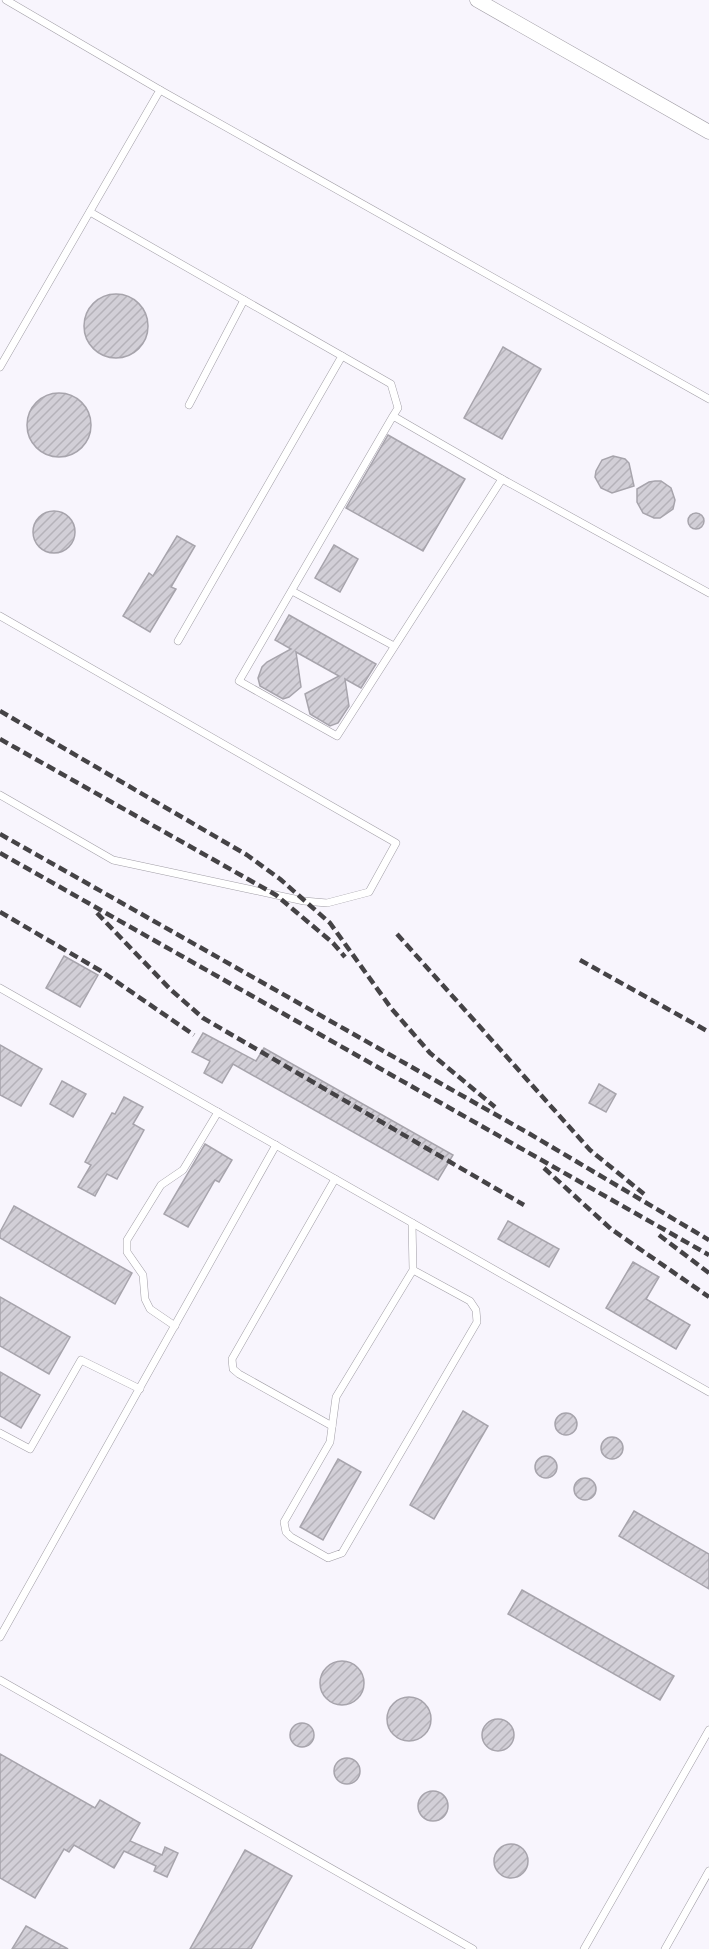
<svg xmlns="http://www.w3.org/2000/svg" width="709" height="1949" viewBox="0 0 709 1949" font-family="Literata,serif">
	<defs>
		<pattern id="building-hatch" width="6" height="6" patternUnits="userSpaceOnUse" patternTransform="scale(1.5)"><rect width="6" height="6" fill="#d2cfd7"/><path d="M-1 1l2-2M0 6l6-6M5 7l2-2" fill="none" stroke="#b5b2b9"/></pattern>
	</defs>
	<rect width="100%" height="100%" fill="#f8f5fd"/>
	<g fill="url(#building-hatch)" stroke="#a7a4ac" stroke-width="1.5">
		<circle cx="116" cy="326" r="32"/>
		<polygon points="503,347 541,369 502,439 464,418"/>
		<circle cx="59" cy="425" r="32"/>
		<polygon points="388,435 465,479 423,551 346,508"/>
		<polygon points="613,456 625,459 629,463 634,486 612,493 601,488 595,477 596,471 602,460"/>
		<polygon points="655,481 661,481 671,488 675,500 673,509 660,518 654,518 643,513 637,502 637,489 649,482"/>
		<circle cx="54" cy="532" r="21"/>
		<circle cx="696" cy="521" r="8"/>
		<polygon points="177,536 195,546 171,587 176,589 150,632 123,616 149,573 153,576"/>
		<polygon points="334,545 358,559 340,592 315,578"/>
		<polygon points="289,615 376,664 361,688 345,679 349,706 338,723 330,726 310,714 305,694 339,676 296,652 301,687 289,697 283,699 260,686 258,678 262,667 267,662 291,649 275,640"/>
		<polygon points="64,956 98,975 80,1007 46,988"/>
		<polygon points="203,1033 256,1061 264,1048 453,1155 438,1180 233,1064 222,1083 204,1073 210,1061 192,1052"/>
		<polygon points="0,1045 42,1069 21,1106 0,1095"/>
		<polygon points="62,1081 86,1094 73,1117 50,1104"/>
		<polygon points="599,1084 616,1094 606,1112 589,1103"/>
		<polygon points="124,1097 143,1107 133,1124 144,1130 117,1179 107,1174 95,1196 78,1187 91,1165 85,1162 112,1113 115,1114"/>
		<polygon points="205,1144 232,1160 219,1182 215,1180 188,1227 164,1214"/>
		<polygon points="14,1206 132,1273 115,1304 0,1238 0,1232"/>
		<polygon points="508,1221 559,1249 549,1267 498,1239"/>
		<polygon points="633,1262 659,1277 646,1299 690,1325 676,1349 606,1308"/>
		<polygon points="0,1297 70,1337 49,1374 0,1346"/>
		<polygon points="0,1372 40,1395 21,1428 0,1416"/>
		<polygon points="463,1411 488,1426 434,1519 410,1505"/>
		<circle cx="566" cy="1424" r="11"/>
		<circle cx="612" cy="1448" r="11"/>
		<circle cx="546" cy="1467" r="11"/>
		<polygon points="338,1459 361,1472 323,1540 300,1527"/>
		<circle cx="585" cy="1489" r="11"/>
		<polygon points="634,1511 709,1554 709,1589 619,1536"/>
		<polygon points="522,1590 674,1676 660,1700 508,1614"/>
		<circle cx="342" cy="1683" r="22"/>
		<circle cx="409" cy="1719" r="22"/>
		<circle cx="498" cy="1735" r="16"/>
		<circle cx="302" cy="1735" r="12"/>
		<polygon points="0,1754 95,1808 100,1800 140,1823 130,1841 162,1855 165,1847 178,1853 167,1877 154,1871 156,1866 124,1851 114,1868 74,1845 69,1852 64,1849 35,1898 0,1878"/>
		<circle cx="347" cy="1771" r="13"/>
		<circle cx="433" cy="1806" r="15"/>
		<circle cx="511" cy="1861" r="17"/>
		<polygon points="245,1850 292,1876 251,1949 190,1949"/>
		<polygon points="26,1926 68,1949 12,1949"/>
	</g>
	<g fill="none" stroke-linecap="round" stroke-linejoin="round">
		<g stroke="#a09da5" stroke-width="8">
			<g id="lane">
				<polyline points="160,90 709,399"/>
				<polyline points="90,212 342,356 178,641"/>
				<polyline points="342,356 391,384 398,408 393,416 239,681 337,736 502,479 393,416"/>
				<polyline points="0,367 160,90 6,0"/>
				<polyline points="189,405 244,300"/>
				<polyline points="502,479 709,593"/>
				<polyline points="292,591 394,646"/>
				<polyline points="0,616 396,843 369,892 327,903 304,901 113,860 0,795"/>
				<polyline points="0,988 709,1392"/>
				<polyline points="412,1223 413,1270 470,1301 476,1310 477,1322 342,1553 328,1558 291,1537 286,1532 284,1522 330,1442 336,1397 413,1270"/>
				<polyline points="175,1326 150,1309 145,1299 143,1275 127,1252 127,1240 161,1185 183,1170 218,1112"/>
				<polyline points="332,1426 239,1374 233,1369 232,1359 335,1179"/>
				<polyline points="0,1433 30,1449 81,1360 140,1389"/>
				<polyline points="0,1637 276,1145"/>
				<polyline points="0,1680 473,1949"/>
				<polyline points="584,1949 709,1730"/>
				<polyline points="665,1949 709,1871"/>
			</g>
		</g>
		<g stroke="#a09da5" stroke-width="15">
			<polyline id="street" points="477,0 709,132"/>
		</g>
		<use href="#lane" stroke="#fff" stroke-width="7"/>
		<use href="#street" stroke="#fff" stroke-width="14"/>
		<g stroke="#454346" stroke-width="4.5" stroke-dasharray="9 4.5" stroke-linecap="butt">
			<polyline points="0,711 247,855 280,879 330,923 391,1008 430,1053 495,1107"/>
			<polyline points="0,739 276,895 333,943 345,957"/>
			<polyline points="0,834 530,1134 709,1240"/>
			<polyline points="0,853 709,1255"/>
			<polyline points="0,912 101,971 194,1035"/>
			<polyline points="97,913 170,989 203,1018 524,1205"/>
			<polyline points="397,934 590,1150 644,1194"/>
			<polyline points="580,960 709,1032"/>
			<polyline points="544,1168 611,1229 709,1297"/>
			<polyline points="659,1235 709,1273"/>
		</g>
	</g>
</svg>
